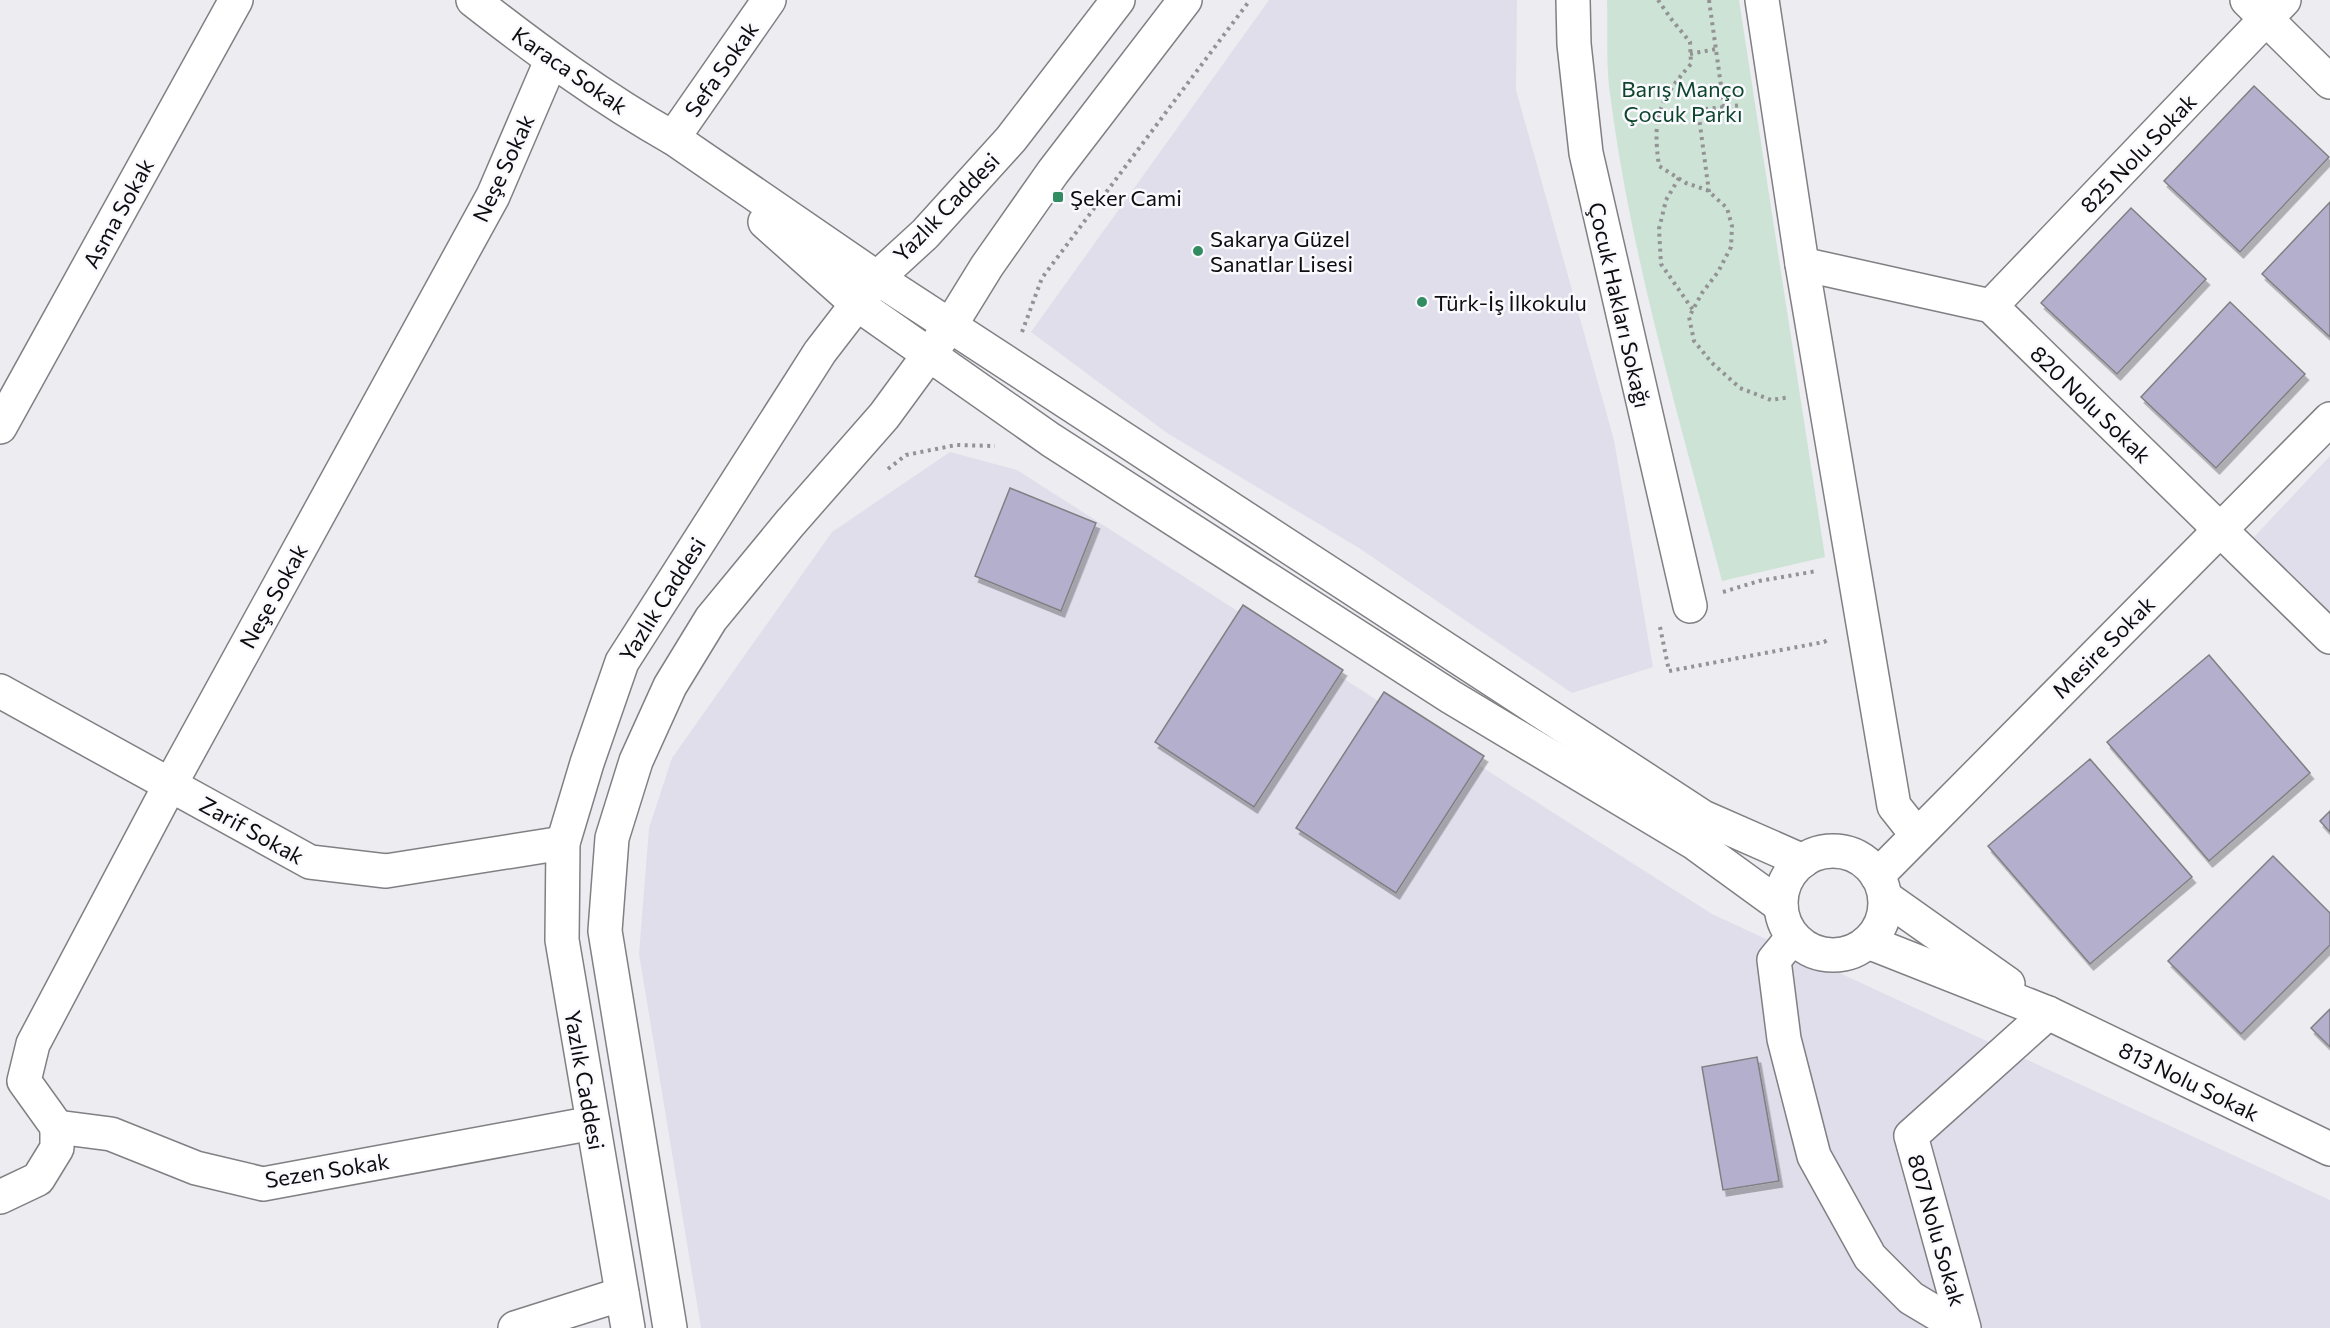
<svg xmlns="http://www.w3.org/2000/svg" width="2330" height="1328" viewBox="0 0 2330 1328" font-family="Commissioner,sans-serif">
	<defs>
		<filter id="shadow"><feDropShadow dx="3.5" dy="6" stdDeviation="0" flood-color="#0004"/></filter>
	</defs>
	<rect width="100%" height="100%" fill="#edecf1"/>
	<g fill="#e0deea">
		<polygon points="1269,0 1517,0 1516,90 1614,440 1653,667 1572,693 1359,548 1167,433 1031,332"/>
		<polygon points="950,452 1017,470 1712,914 2330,1200 2330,1328 701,1328 639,954 649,828 672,758 832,532"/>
		<polygon points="2330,456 2330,614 2254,537"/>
	</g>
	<path fill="#cce3d5" d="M 1607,0 L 1739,0 L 1825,557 L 1722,581 C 1679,417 1630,255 1609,86 C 1606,58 1608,28 1607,0 Z"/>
	<g fill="#b4afcc" stroke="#807f83" stroke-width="1.5" filter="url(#shadow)">
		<polygon points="2254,86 2329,157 2240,252 2164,181"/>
		<polygon points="2330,202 2330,337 2262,274"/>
		<polygon points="2131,208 2206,279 2117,374 2041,303"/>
		<polygon points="2230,302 2305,374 2216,468 2141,397"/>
		<polygon points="1010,488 1096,523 1061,611 975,576"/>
		<polygon points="1243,605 1343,670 1254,807 1155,742"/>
		<polygon points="2209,655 2310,773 2209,861 2107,742"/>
		<polygon points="1384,692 1484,756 1396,893 1296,828"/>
		<polygon points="2090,759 2192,877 2090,964 1988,846"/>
		<polygon points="2330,811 2330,832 2320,821"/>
		<polygon points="2273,856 2330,913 2330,945 2241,1034 2168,961"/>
		<polygon points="2330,1009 2330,1047 2311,1028"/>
		<polygon points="1757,1057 1779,1181 1723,1190 1702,1067"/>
	</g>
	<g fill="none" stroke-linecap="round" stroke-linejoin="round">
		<g stroke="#807f83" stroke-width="36">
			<g id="minor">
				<path d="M 473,0 C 537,50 602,98 673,138 L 877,278 L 1703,817 L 1803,861"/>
				<polyline points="1573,0 1574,44 1586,153 1690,606"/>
				<polyline points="1762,0 1802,264 1894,806 1917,835"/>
				<polyline points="2247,0 2330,82"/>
				<polyline points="673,138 769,0"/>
				<polyline points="765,222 857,304 1051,440 1451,697 1693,842 1781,906"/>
				<polyline points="1802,264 1991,306 2330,637"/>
				<polyline points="1991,306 2284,0"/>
				<polyline points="0,427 236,0"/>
				<polyline points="0,691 310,862 386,871 563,843"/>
				<circle cx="1833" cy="903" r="52"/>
				<polyline points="1877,876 2330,419"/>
				<polyline points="1885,897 2008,984"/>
				<polyline points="1793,937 1774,960 1784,1039 1814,1156 1870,1257 1911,1298 1961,1328"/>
				<polyline points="1868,942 2048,1013 2330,1149"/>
				<polyline points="57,1127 24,1081 33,1044 170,785 493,196 551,61"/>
				<polyline points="0,1197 38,1179 57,1148 57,1127 111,1134 196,1168 263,1184 593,1123"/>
				<polyline points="515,1328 622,1294"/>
				<polyline points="670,1328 605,931 612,838 636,761 670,686 711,619 790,523 884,416 950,326 987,266 1053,172 1185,0"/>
				<polyline points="1964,1328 1911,1136 2048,1013"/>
			</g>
		</g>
		<g stroke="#807f83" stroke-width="36">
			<polyline id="major" points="628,1328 562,940 563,843 587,763 622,662 820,352 877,278 925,234 1011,139 1118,0"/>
		</g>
		<g stroke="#939295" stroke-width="4" stroke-dasharray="3 4.5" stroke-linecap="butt">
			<path d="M 1658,0 L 1672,20 L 1690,42 L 1691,64 C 1659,100 1652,117 1659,166 L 1686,183 L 1707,190 L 1727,208 L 1732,226 L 1731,247 L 1718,272 L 1702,293 L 1689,317 L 1694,341 L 1712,363 L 1740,388 L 1771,400 L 1790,397"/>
			<polyline points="1709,0 1724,107"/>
			<polyline points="1690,54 1716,49"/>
			<polyline points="1679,178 1666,200 1659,229 1661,264 1693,310"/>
			<polyline points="1709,192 1698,110 1742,105"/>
			<polyline points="1022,332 1042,278 1250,0"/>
			<polyline points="888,469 906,455 956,445 995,446"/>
			<polyline points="1723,592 1759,581 1817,571"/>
			<polyline points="1660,627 1669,671 1824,642 1829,639"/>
		</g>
		<use href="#minor" stroke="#fff" stroke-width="33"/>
		<use href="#major" stroke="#fff" stroke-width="33"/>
	</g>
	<g fill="#328c62" stroke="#faf9fe" stroke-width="2">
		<rect x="1052" y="191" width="12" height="12" rx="3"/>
		<circle cx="1198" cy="251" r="6"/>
		<circle cx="1422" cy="302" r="6"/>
	</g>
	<g text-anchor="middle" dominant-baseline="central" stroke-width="5" stroke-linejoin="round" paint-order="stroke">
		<g font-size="22" fill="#0d0c0e" stroke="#faf9fe">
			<text transform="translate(721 69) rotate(-55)">Sefa Sokak</text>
			<text transform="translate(570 70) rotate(35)">Karaca Sokak</text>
			<text transform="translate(2138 153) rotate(-46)">825 Nolu Sokak</text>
			<text transform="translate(503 168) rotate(-65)">Neşe Sokak</text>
			<text transform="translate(946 207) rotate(-46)">Yazlık Caddesi</text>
			<text transform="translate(118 213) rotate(-61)">Asma Sokak</text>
			<text transform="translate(1620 305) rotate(77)">Çocuk Hakları Sokağı</text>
			<text transform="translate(2091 404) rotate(44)">820 Nolu Sokak</text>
			<text transform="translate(273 596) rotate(-61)">Neşe Sokak</text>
			<text transform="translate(662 599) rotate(-58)">Yazlık Caddesi</text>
			<text transform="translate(2103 647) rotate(-45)">Mesire Sokak</text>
			<text transform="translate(252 830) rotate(29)">Zarif Sokak</text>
			<text transform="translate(585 1080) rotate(80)">Yazlık Caddesi</text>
			<text transform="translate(2189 1081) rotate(26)">813 Nolu Sokak</text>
			<text transform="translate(327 1170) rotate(-9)">Sezen Sokak</text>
			<text transform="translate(1937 1230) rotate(74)">807 Nolu Sokak</text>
		</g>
		<g font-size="22" fill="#0c452c" stroke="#faf9fe">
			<text x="1683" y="88">Barış Manço<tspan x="1683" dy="25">Çocuk Parkı</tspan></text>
		</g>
		<g font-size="22" fill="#0d0c0e" stroke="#faf9fe" text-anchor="start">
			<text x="1070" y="197">Şeker Cami</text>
			<text x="1210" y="238">Sakarya Güzel<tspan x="1210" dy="25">Sanatlar Lisesi</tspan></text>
			<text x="1434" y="302">Türk-İş İlkokulu</text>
		</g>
	</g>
</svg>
